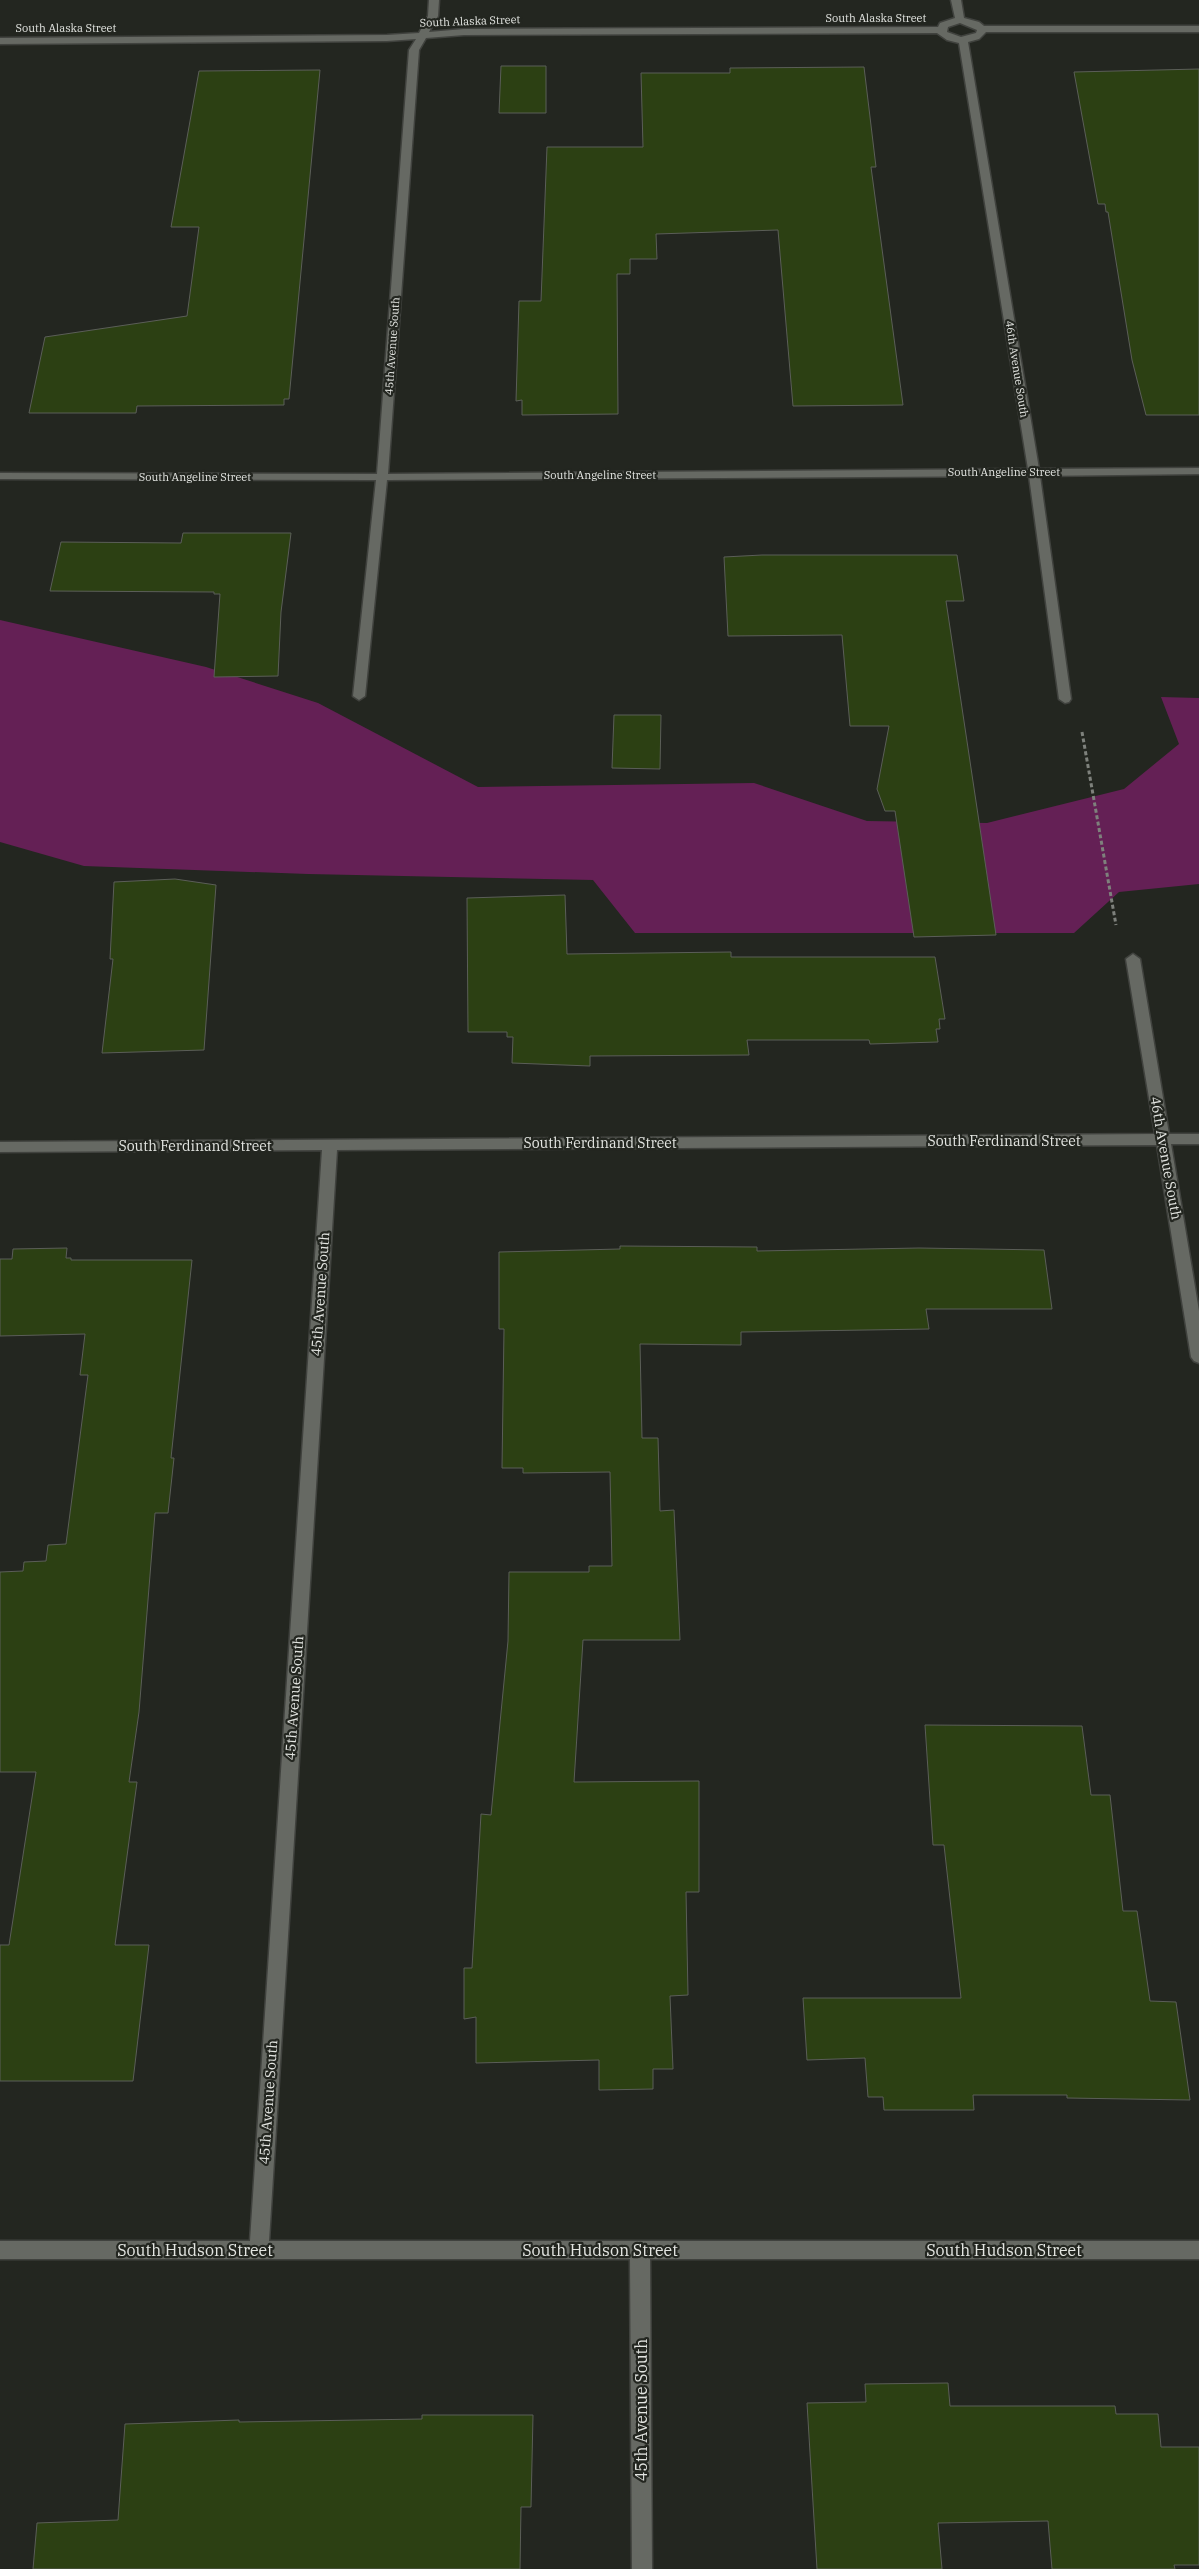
<svg xmlns="http://www.w3.org/2000/svg" width="1199" height="2569" viewBox="0 0 1199 2569" font-family="'IBM Plex Serif',serif">
	<rect width="100%" height="100%" fill="#232620"/>
	<polygon fill="#642055" points="0,620 206,667 318,703 478,787 754,783 867,821 987,823 1124,789 1179,744 1161,697 1199,698 1199,884 1119,892 1074,933 635,933 593,880 308,874 84,866 0,842"/>
	<g fill="#2c4013" stroke="#5b5e58">
		<polygon points="501,66 546,66 546,113 499,113"/>
		<polygon points="864,67 876,167 871,167 903,405 793,406 778,230 656,234 657,259 630,259 630,274 617,274 618,414 522,415 522,400 516,401 519,301 541,301 547,147 643,147 641,73 730,73 730,68"/>
		<polygon points="1199,69 1199,415 1146,415 1132,360 1108,212 1106,212 1105,204 1098,204 1074,72"/>
		<polygon points="320,70 289,399 284,399 284,405 137,406 136,413 29,413 45,337 187,316 199,227 171,227 199,71"/>
		<polygon points="183,533 291,533 281,612 278,676 214,677 220,594 214,594 214,592 50,591 61,542 181,543"/>
		<polygon points="762,555 957,555 964,601 946,601 996,935 914,937 895,811 885,811 877,789 889,726 850,726 842,635 728,636 724,557"/>
		<polygon points="614,715 661,715 660,769 612,768"/>
		<polygon points="175,879 216,885 204,1050 102,1053 113,959 110,959 114,882"/>
		<polygon points="565,895 567,954 731,952 731,957 935,957 945,1019 939,1019 940,1029 936,1029 938,1042 870,1044 869,1040 747,1040 749,1055 590,1056 590,1066 512,1063 513,1037 507,1037 507,1032 468,1032 467,898"/>
		<polygon points="620,1246 757,1247 757,1251 919,1248 1044,1250 1052,1309 926,1309 929,1329 741,1332 741,1345 640,1344 642,1438 658,1438 660,1511 674,1510 680,1640 583,1640 574,1782 699,1781 699,1892 686,1892 688,1995 670,1996 673,2069 653,2069 653,2089 599,2090 599,2060 476,2063 476,2017 464,2019 464,1968 472,1968 481,1814 491,1815 508,1641 509,1572 589,1572 589,1566 612,1566 610,1472 523,1473 523,1468 502,1468 504,1329 499,1329 499,1252 620,1249"/>
		<polygon points="67,1248 66,1258 71,1258 71,1260 192,1260 171,1458 174,1458 168,1513 155,1513 139,1712 129,1782 137,1782 115,1945 149,1945 133,2081 0,2081 0,1945 9,1945 36,1772 0,1772 0,1572 23,1571 24,1562 46,1561 48,1545 66,1544 88,1375 80,1375 85,1334 0,1336 0,1259 12,1259 13,1249"/>
		<polygon points="925,1725 1082,1726 1091,1795 1110,1795 1123,1911 1137,1911 1150,2001 1176,2002 1190,2100 1067,2098 1067,2095 973,2095 974,2110 884,2110 883,2097 868,2097 865,2058 807,2060 803,1998 961,1998 944,1845 933,1845"/>
		<polygon points="948,2383 950,2406 1115,2406 1116,2414 1158,2414 1161,2447 1199,2447 1199,2565 1174,2565 1175,2569 1052,2569 1048,2521 938,2523 942,2569 817,2569 807,2403 866,2402 865,2384"/>
		<polygon points="422,2415 533,2415 531,2507 521,2507 520,2569 33,2569 37,2523 118,2520 125,2424 239,2420 239,2422 422,2419"/>
	</g>
	<g fill="none" stroke-linecap="round" stroke-linejoin="round">
		<g stroke="#40423e" stroke-width="3">
			<g id="street">
				<path d="M 429,0 L 439,0 L 438,16 L 429,32 L 464,29 L 938,27 L 940,23 L 955,18 L 951,0 L 961,0 L 964,18 L 979,22 L 984,26 L 1199,26 L 1199,32 L 986,32 L 979,39 L 968,42 L 1039,469 L 1199,468 L 1199,474 L 1040,476 L 1071,699 L 1069,702 L 1065,703 L 1059,699 L 1029,476 L 387,480 L 365,696 L 359,700 L 353,696 L 376,480 L 0,479 L 0,473 L 377,474 L 409,50 L 416,39 L 387,41 L 0,44 L 0,38 L 387,35 L 419,33 L 428,16 ZM 960,23 L 977,30 L 976,33 L 961,37 L 947,32 L 948,27 ZM 937,33 L 947,40 L 959,43 L 1028,469 L 388,474 L 419,50 L 426,38 L 464,35 Z"/>
				<polygon points="1133,954 1140,959 1169,1134 1199,1134 1199,1144 1171,1144 1199,1311 1199,1363 1194,1361 1191,1357 1157,1145 337,1150 269,2241 1199,2241 1199,2259 650,2259 652,2569 632,2569 630,2259 0,2259 0,2241 250,2241 322,1150 0,1152 0,1142 1155,1134 1126,959"/>
			</g>
		</g>
		<polyline stroke="#7e817c" stroke-width="3" stroke-dasharray="4 2.5" stroke-linecap="butt" points="1082,732 1116,925"/>
		<use href="#street" fill="#666963" fill-rule="evenodd"/>
	</g>
	<g text-anchor="middle" dominant-baseline="central" stroke-width="4.5" stroke-linejoin="round" paint-order="stroke">
		<g font-size="11" fill="#e3e5e1" stroke="#232620">
			<text x="876" y="18">South Alaska Street</text>
			<text transform="translate(470 21) rotate(-2)">South Alaska Street</text>
			<text x="66" y="28">South Alaska Street</text>
			<text transform="translate(392 346) rotate(-86)">45th Avenue South</text>
			<text transform="translate(1017 369) rotate(81)">46th Avenue South</text>
			<text x="1004" y="472">South Angeline Street</text>
			<text x="600" y="475">South Angeline Street</text>
			<text x="195" y="477">South Angeline Street</text>
		</g>
		<g font-size="14" fill="#e3e5e1" stroke="#232620">
			<text x="1004" y="1141">South Ferdinand Street</text>
			<text x="600" y="1143">South Ferdinand Street</text>
			<text x="195" y="1146">South Ferdinand Street</text>
			<text transform="translate(1166 1158) rotate(80)">46th Avenue South</text>
			<text transform="translate(320 1294) rotate(-86)">45th Avenue South</text>
			<text transform="translate(294 1698) rotate(-86)">45th Avenue South</text>
			<text transform="translate(268 2102) rotate(-86)">45th Avenue South</text>
		</g>
		<g font-size="16" fill="#e3e5e1" stroke="#232620">
			<text x="195" y="2250">South Hudson Street</text>
			<text x="600" y="2250">South Hudson Street</text>
			<text x="1004" y="2250">South Hudson Street</text>
			<text transform="translate(641 2410) rotate(-90)">45th Avenue South</text>
		</g>
	</g>
</svg>
